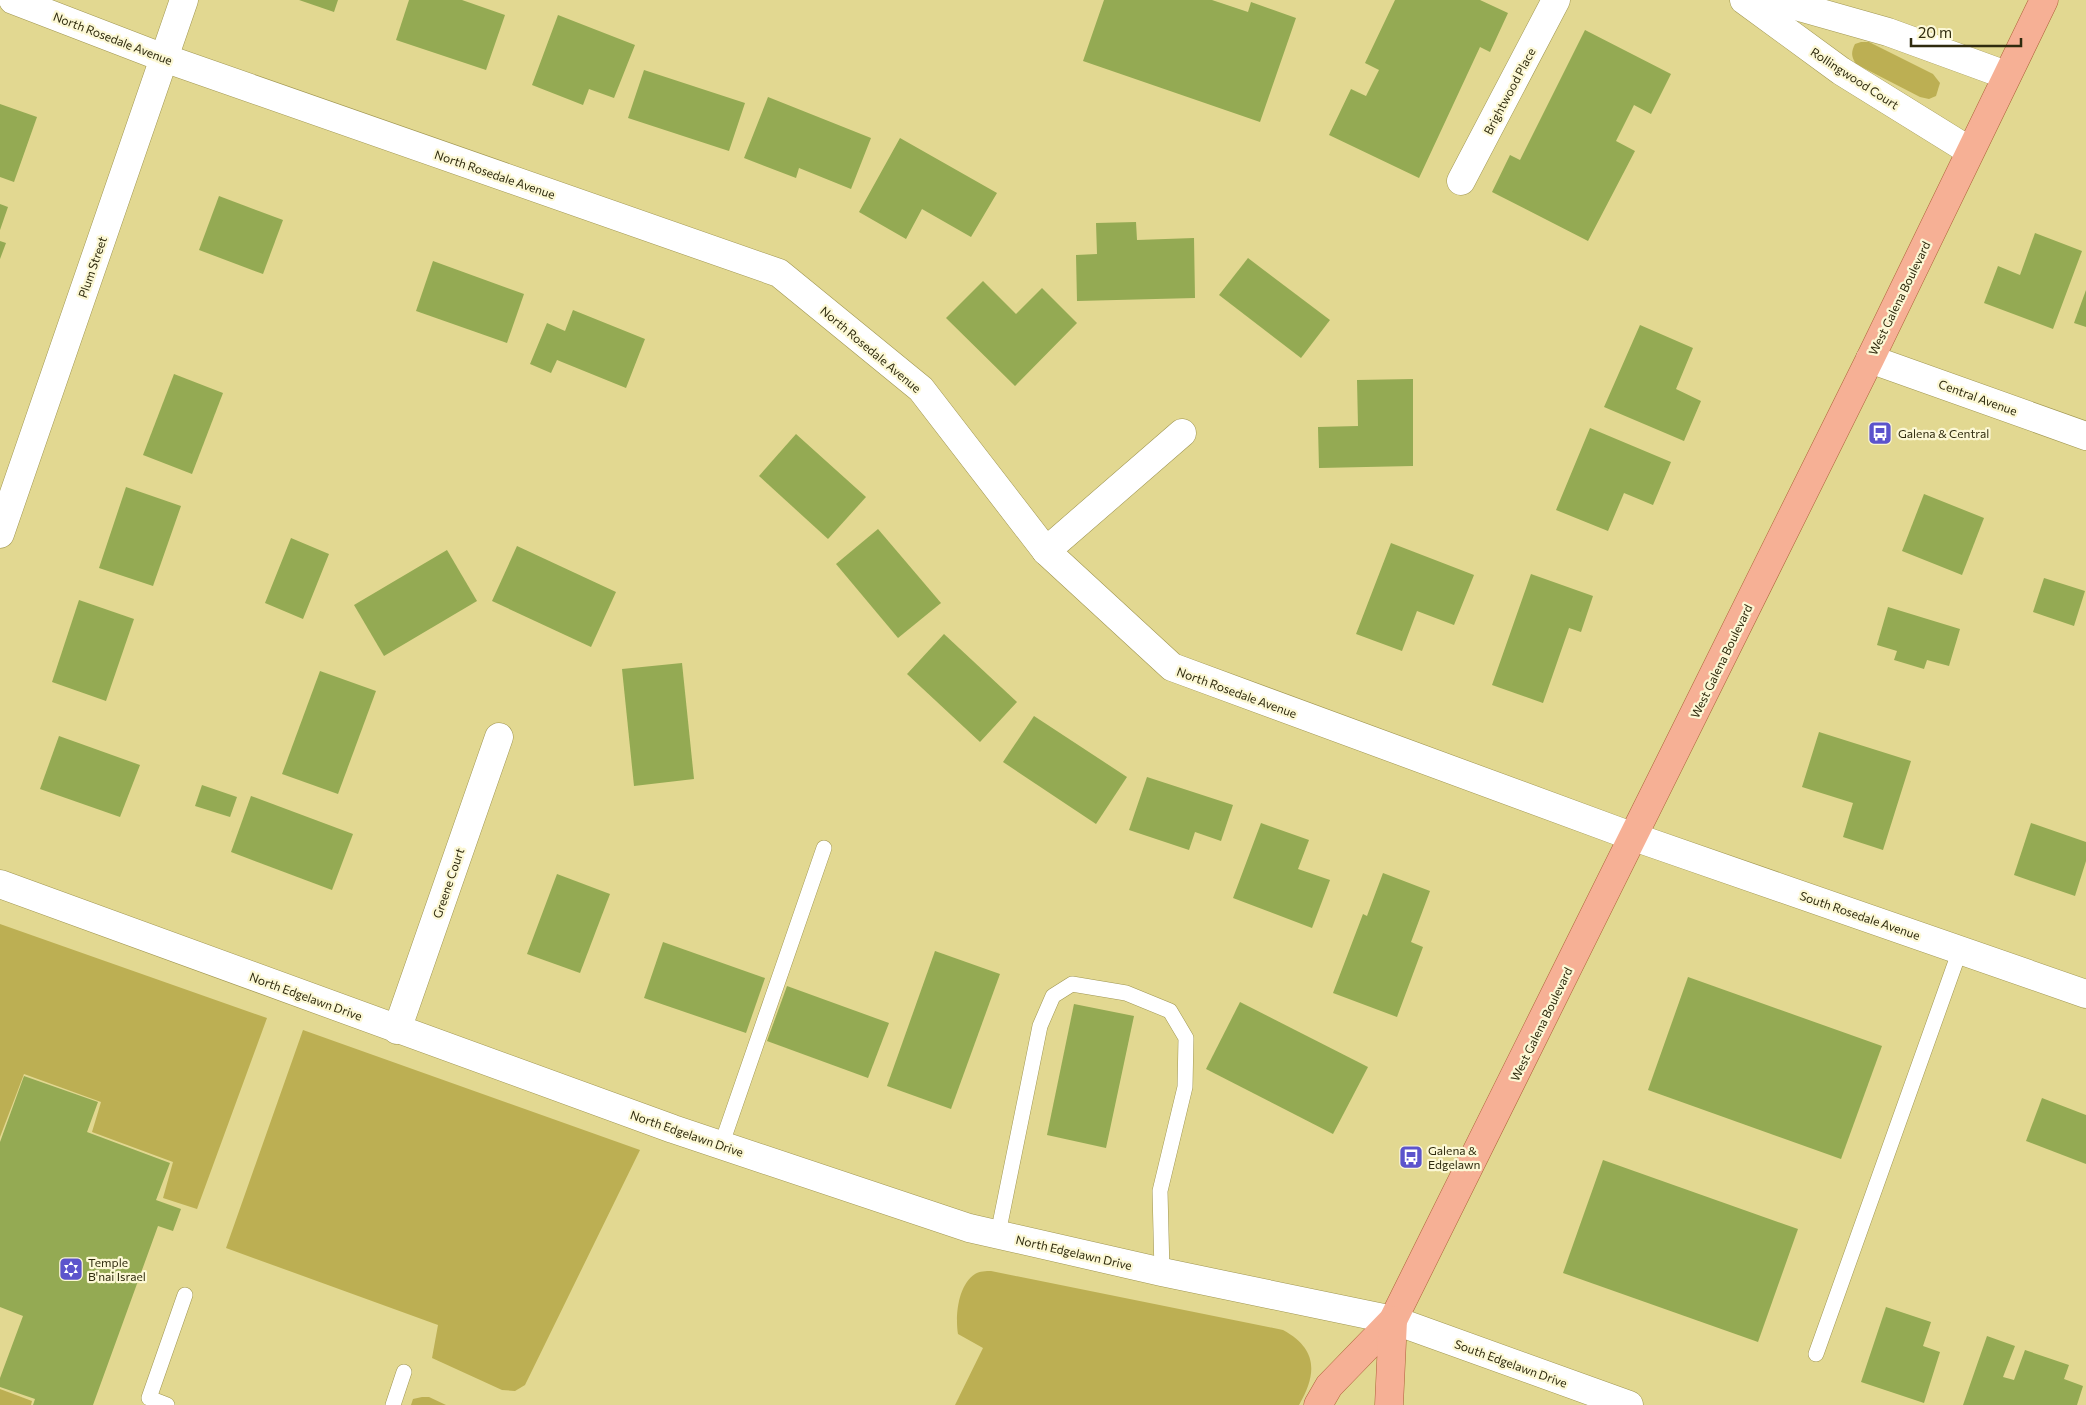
<svg xmlns="http://www.w3.org/2000/svg" width="2086" height="1405" viewBox="0 0 2086 1405" font-family="Commissioner,sans-serif">
	<rect width="100%" height="100%" fill="#e2d891"/>
	<g fill="#bcaf53">
		<path d="M 1861,42 L 1869,42 L 1933,74 L 1940,83 L 1936,96 L 1929,99 L 1920,97 L 1856,64 C 1851,56 1851,52 1855,44 Z"/>
		<polygon points="0,924 267,1018 197,1209 163,1198 173,1162 92,1132 101,1102 24,1074 0,1137"/>
		<polygon points="303,1030 640,1150 525,1385 515,1391 502,1390 432,1358 438,1325 226,1248"/>
		<path d="M 991,1271 L 1283,1330 C 1318,1349 1317,1374 1299,1405 L 955,1405 L 983,1348 L 958,1334 C 955,1316 958,1285 975,1274 C 980,1271 986,1271 991,1271 Z"/>
		<polygon points="0,1389 32,1401 31,1405 0,1405"/>
		<polygon points="422,1397 429,1397 446,1405 411,1405 413,1399"/>
	</g>
	<g fill="#94aa53">
		<polygon points="299,0 338,0 334,12"/>
		<polygon points="409,0 462,0 505,15 486,70 396,40"/>
		<polygon points="1104,0 1212,0 1248,12 1251,2 1296,18 1260,122 1083,61"/>
		<polygon points="1395,0 1480,0 1508,13 1490,52 1480,47 1419,178 1329,135 1351,89 1366,96 1379,70 1365,63"/>
		<polygon points="558,15 635,45 614,98 589,89 583,105 532,85"/>
		<polygon points="1585,30 1671,74 1651,114 1634,105 1616,141 1635,151 1588,241 1492,192 1510,155 1520,160"/>
		<polygon points="644,70 745,103 729,151 628,118"/>
		<polygon points="768,97 871,138 851,189 799,168 796,178 744,158"/>
		<polygon points="0,104 37,117 14,182 0,177"/>
		<polygon points="900,138 997,193 971,237 922,209 906,239 859,212"/>
		<polygon points="219,196 283,220 263,274 199,250"/>
		<polygon points="0,204 8,207 0,230"/>
		<polygon points="1136,222 1137,240 1194,238 1195,298 1077,301 1076,255 1097,254 1096,223"/>
		<polygon points="2035,233 2082,251 2053,329 1984,303 1998,266 2020,275"/>
		<polygon points="0,241 6,243 0,259"/>
		<polygon points="1248,258 1330,320 1301,358 1219,295"/>
		<polygon points="433,261 524,294 507,343 416,311"/>
		<polygon points="983,281 1016,314 1042,288 1077,323 1015,386 946,318"/>
		<polygon points="2086,290 2086,327 2074,323"/>
		<polygon points="573,310 645,339 626,388 557,360 551,373 530,364 547,323 565,331"/>
		<polygon points="1640,325 1693,348 1676,389 1701,401 1684,441 1604,407"/>
		<polygon points="174,374 223,393 192,474 143,455"/>
		<polygon points="1413,379 1413,466 1319,468 1318,427 1358,426 1357,380"/>
		<polygon points="1590,428 1671,462 1653,505 1624,493 1608,531 1556,510"/>
		<polygon points="796,434 866,497 828,539 759,476"/>
		<polygon points="126,487 181,506 153,586 99,568"/>
		<polygon points="1924,494 1984,518 1962,575 1902,551"/>
		<polygon points="878,529 941,603 898,638 836,564"/>
		<polygon points="291,538 329,554 303,619 265,603"/>
		<polygon points="1391,543 1474,575 1454,625 1417,611 1402,651 1356,634"/>
		<polygon points="517,546 616,592 591,647 492,601"/>
		<polygon points="447,550 477,601 384,656 354,605"/>
		<polygon points="1531,574 1593,596 1581,632 1569,628 1543,703 1492,685"/>
		<polygon points="2044,578 2085,591 2074,626 2033,612"/>
		<polygon points="79,600 134,619 106,701 52,682"/>
		<polygon points="1888,607 1960,629 1949,666 1927,660 1924,669 1894,660 1897,651 1877,645"/>
		<polygon points="944,634 1017,702 980,742 907,674"/>
		<polygon points="682,663 694,779 634,786 622,669"/>
		<polygon points="320,671 376,691 338,794 282,774"/>
		<polygon points="1034,716 1127,777 1096,824 1003,762"/>
		<polygon points="1819,732 1911,761 1883,850 1843,837 1853,803 1802,787"/>
		<polygon points="59,736 140,765 120,817 40,789"/>
		<polygon points="1147,777 1233,805 1221,841 1195,832 1189,850 1129,830"/>
		<polygon points="202,785 237,797 230,817 195,806"/>
		<polygon points="251,796 353,834 332,890 231,852"/>
		<polygon points="1261,823 1309,840 1298,869 1330,880 1312,928 1233,898"/>
		<polygon points="2031,823 2086,842 2086,861 2075,896 2014,875"/>
		<polygon points="1383,873 1430,891 1411,942 1423,947 1397,1017 1333,993 1363,914 1367,916"/>
		<polygon points="557,874 610,894 580,973 527,954"/>
		<polygon points="663,942 765,978 746,1033 644,998"/>
		<polygon points="935,951 1000,974 951,1109 887,1086"/>
		<polygon points="1688,977 1882,1046 1841,1159 1648,1090"/>
		<polygon points="787,986 889,1023 868,1078 767,1041"/>
		<polygon points="1240,1002 1368,1067 1333,1134 1206,1069"/>
		<polygon points="1074,1004 1134,1016 1106,1148 1047,1135"/>
		<polygon points="24,1076 98,1102 87,1132 170,1163 156,1200 181,1209 173,1231 158,1226 93,1405 33,1405 35,1399 0,1387 0,1378 23,1316 0,1307 0,1142"/>
		<polygon points="2042,1098 2086,1115 2086,1164 2026,1141"/>
		<polygon points="1603,1160 1798,1229 1758,1342 1563,1273"/>
		<polygon points="1886,1307 1931,1322 1923,1346 1940,1352 1924,1403 1861,1382"/>
		<polygon points="1987,1336 2015,1346 2003,1377 2014,1380 2025,1350 2069,1365 2064,1379 2083,1386 2077,1405 1963,1405"/>
	</g>
	<g fill="none" stroke-linecap="round" stroke-linejoin="round">
		<g stroke="#a09651" stroke-width="16">
			<g id="lane">
				<polyline points="721,1146 824,848"/>
				<polyline points="998,1234 1040,1026 1053,996 1072,984 1126,993 1170,1011 1186,1038 1185,1087 1160,1191 1162,1272"/>
				<polyline points="1816,1354 1960,950"/>
				<polyline points="167,1405 149,1398 185,1295"/>
				<polyline points="393,1405 404,1372"/>
			</g>
		</g>
		<g stroke="#a09651" stroke-width="29">
			<g id="street">
				<polyline points="13,0 164,58 779,273 921,389 1046,551 1172,667 1634,837 2086,994"/>
				<polyline points="1744,0 1841,71 1970,151"/>
				<polyline points="1775,0 1888,32 2006,75"/>
				<polyline points="1461,181 1556,0"/>
				<polyline points="1870,359 2086,436"/>
				<polyline points="0,534 184,0"/>
				<polyline points="1046,551 1182,433"/>
				<polyline points="397,1030 499,737"/>
			</g>
		</g>
		<g stroke="#a09651" stroke-width="29">
			<polyline id="secondary" points="0,884 673,1129 969,1228 1162,1272 1393,1320 1629,1405"/>
		</g>
		<g stroke="#ac6038" stroke-width="29">
			<g id="primary">
				<polyline points="1318,1405 1329,1386 1393,1320 1870,359 2044,0"/>
				<polyline points="1389,1405 1393,1320"/>
			</g>
		</g>
		<use href="#lane" stroke="#fff" stroke-width="15"/>
		<use href="#street" stroke="#fff" stroke-width="28"/>
		<use href="#secondary" stroke="#fff" stroke-width="28"/>
		<use href="#primary" stroke="#f6b095" stroke-width="28"/>
	</g>
	<defs>
		<g id="bus-square" transform="scale(1.25)"><rect x="-9" y="-9" width="18" height="18" rx="4" fill="#5c54cc" stroke="#fcf8d5"/><path d="M-5-6H5V4H4V6H2V4H-2V6H-4V4H-5ZM-3.5-4V0h7V-4ZM-3.5 1.2v1.5H-2V1.2ZM2 1.2v1.5H3.5V1.2Z" fill="#fff"/></g>
		<g id="synagogue-square" transform="scale(1.25)"><rect x="-9" y="-9" width="18" height="18" rx="4" fill="#5c54cc" stroke="#fcf8d5"/><path d="M0-6.5L5.6 3.2H-5.6ZM0 6.5L5.6-3.2H-5.6Z" fill="#fff"/></g>
	</defs>
	<g fill-rule="evenodd">
		<use href="#bus-square" x="1880" y="433"/>
		<use href="#bus-square" x="1411" y="1157"/>
		<use href="#synagogue-square" x="71" y="1269"/>
	</g>
	<g text-anchor="middle" dominant-baseline="central" stroke-width="4.5" stroke-linejoin="round" paint-order="stroke">
		<g font-size="12" fill="#2f2b0e" stroke="#fcf8d5">
			<text transform="translate(113 38) rotate(21)">North Rosedale Avenue</text>
			<text transform="translate(1855 78) rotate(33)">Rollingwood Court</text>
			<text transform="translate(1509 91) rotate(-62)">Brightwood Place</text>
			<text transform="translate(495 174) rotate(19)">North Rosedale Avenue</text>
			<text transform="translate(92 267) rotate(-71)">Plum Street</text>
			<text transform="translate(1899 298) rotate(-64)">West Galena Boulevard</text>
			<text transform="translate(871 349) rotate(40)">North Rosedale Avenue</text>
			<text transform="translate(1978 397) rotate(20)">Central Avenue</text>
			<text transform="translate(1721 661) rotate(-64)">West Galena Boulevard</text>
			<text transform="translate(1237 692) rotate(20)">North Rosedale Avenue</text>
			<text transform="translate(448 883) rotate(-71)">Greene Court</text>
			<text transform="translate(1860 915) rotate(19)">South Rosedale Avenue</text>
			<text transform="translate(306 996) rotate(20)">North Edgelawn Drive</text>
			<text transform="translate(1541 1024) rotate(-64)">West Galena Boulevard</text>
			<text transform="translate(687 1133) rotate(19)">North Edgelawn Drive</text>
			<text transform="translate(1074 1252) rotate(13)">North Edgelawn Drive</text>
			<text transform="translate(1511 1363) rotate(20)">South Edgelawn Drive</text>
		</g>
		<g font-size="12" fill="#2f2b0e" stroke="#fcf8d5" text-anchor="start">
			<text x="1898" y="433">Galena &amp; Central</text>
			<text x="1428" y="1150">Galena &amp;<tspan x="1428" dy="14">Edgelawn</tspan></text>
			<text x="88" y="1262">Temple<tspan x="88" dy="14">B'nai Israel</tspan></text>
		</g>
	</g>
	<path d="M1911 38v8h110v-8" fill="none" stroke="#2f2b0e" stroke-width="2.5"/>
	<text x="1918" y="38" font-size="15" fill="#2f2b0e" stroke="#fcf8d5" stroke-width="4" paint-order="stroke">20 m</text>
</svg>
